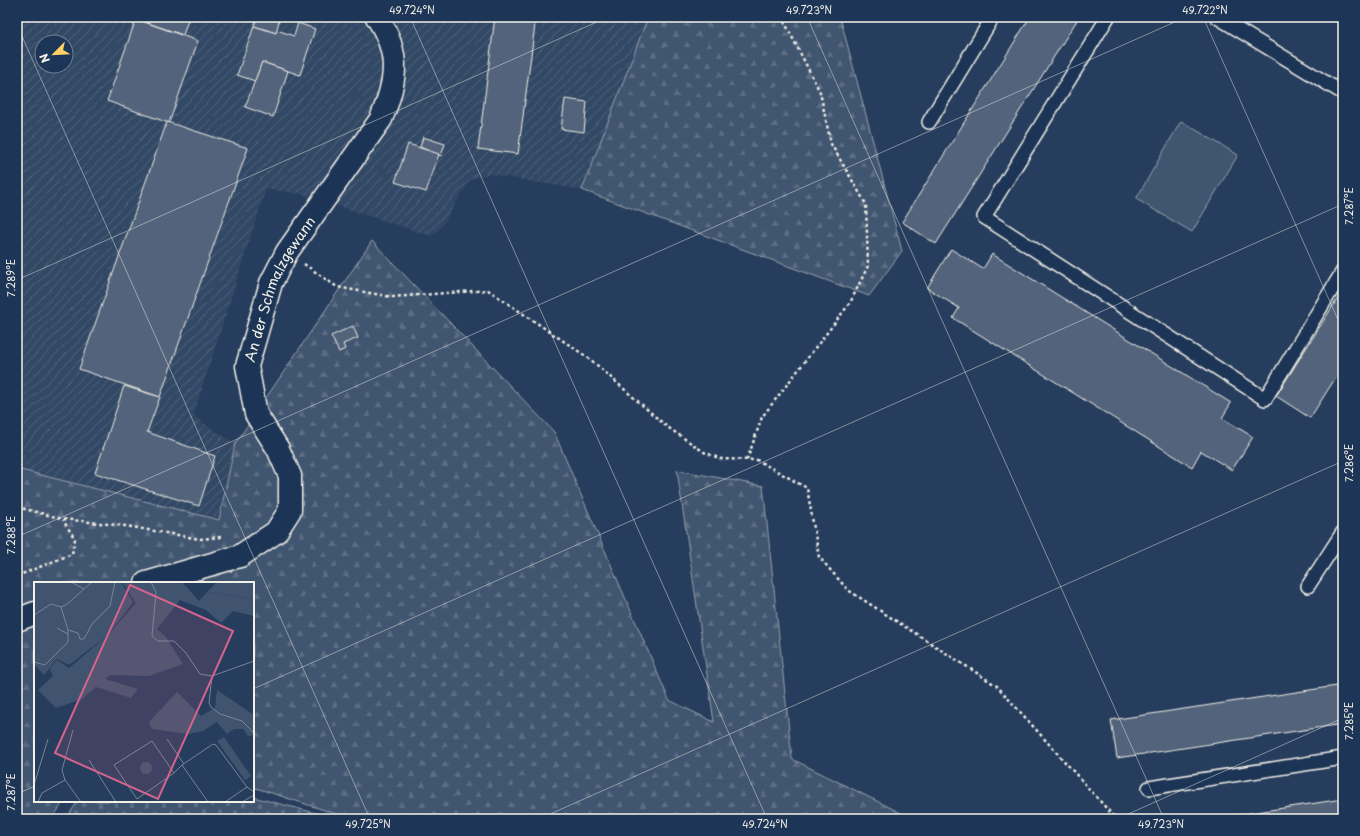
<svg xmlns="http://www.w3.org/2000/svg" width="1360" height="836" viewBox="0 0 1360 836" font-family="'Playpen Sans',sans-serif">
	<defs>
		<pattern id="industrial-furrows" width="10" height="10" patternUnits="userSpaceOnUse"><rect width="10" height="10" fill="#334966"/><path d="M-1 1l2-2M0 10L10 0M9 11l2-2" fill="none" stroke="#51647c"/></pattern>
		<pattern id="forest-firs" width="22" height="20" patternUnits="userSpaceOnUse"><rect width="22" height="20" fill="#40546f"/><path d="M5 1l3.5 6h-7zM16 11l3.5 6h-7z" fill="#5c6d84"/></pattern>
		<pattern id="cemetery-stones" width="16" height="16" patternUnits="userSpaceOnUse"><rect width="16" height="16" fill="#40546f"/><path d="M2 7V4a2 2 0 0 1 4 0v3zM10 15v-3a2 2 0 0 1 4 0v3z" fill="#5c6d84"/></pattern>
	</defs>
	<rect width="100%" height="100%" fill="#263d5d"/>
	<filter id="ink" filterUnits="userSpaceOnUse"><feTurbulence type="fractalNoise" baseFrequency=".025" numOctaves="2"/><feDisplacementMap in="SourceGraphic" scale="8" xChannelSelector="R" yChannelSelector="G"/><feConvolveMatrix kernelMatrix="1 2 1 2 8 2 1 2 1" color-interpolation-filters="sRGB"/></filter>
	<g filter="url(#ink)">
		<path fill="url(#industrial-furrows)" fill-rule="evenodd" d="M 17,17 L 648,17 L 582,190 L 488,174 L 470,180 L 441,227 L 431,236 L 301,194 L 266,189 L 193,416 L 235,444 L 219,520 L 17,469 ZM 42,42 L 66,42 L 66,66 L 42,66 Z"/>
		<polygon fill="#40546f" stroke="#9aa2ac" points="1181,121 1238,155 1192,232 1136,199"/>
		<g fill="url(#forest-firs)" stroke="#9aa2ac">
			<polygon points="648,17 840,17 902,251 869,296 582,190"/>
			<polygon points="372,241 554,432 669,700 714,722 677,470 763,486 792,759 913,819 352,819 253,787 253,583 35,583 35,801 64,801 52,819 17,819 17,469 219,520 235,444"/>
		</g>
		<polygon fill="url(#cemetery-stones)" stroke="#9aa2ac" points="253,797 339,819 66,819 78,801 253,801"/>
		<g fill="#52647b" stroke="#f4f1e8">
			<polygon points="137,17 189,17 183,35 136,19"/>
			<polygon points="257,17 280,17 276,33 254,26"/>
			<polygon points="495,17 536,17 518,154 478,149"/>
			<polygon points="1030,17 1079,17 936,244 902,222"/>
			<polygon points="136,19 198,41 169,123 107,101"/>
			<polygon points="298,23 315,29 300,75 262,62 255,81 237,75 254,26 276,33 277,30 294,36"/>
			<polygon points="262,62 288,71 273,117 245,107"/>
			<polygon points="565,99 587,102 584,132 561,129"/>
			<polygon points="167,122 248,148 160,397 79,369"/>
			<polygon points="423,137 445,144 441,156 420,147"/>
			<polygon points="408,144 439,154 426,192 395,182"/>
			<polygon points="951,249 983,269 992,254 1231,403 1222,418 1253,437 1232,470 1201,451 1192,467 953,318 959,308 927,288"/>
			<polygon points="1343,290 1343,366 1310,418 1276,396"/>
			<polygon points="353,326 358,338 343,344 345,349 339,352 331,336"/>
			<polygon points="124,386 160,397 147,432 215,456 199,506 95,473"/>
			<polygon points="1343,685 1343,724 1117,758 1111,720"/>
			<polygon points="1343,799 1343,819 1238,819 1237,815"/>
		</g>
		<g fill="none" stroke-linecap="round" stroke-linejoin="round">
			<g stroke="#f4f1e8" stroke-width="16">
				<g id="lane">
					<polyline points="1108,17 984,217 1265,399 1343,271"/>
					<polyline points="1217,17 1343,93"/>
					<polyline points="929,122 993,17"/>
					<polyline points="1308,586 1343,532"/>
					<polyline points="1149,788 1343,758"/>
				</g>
			</g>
			<g stroke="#f4f1e8" stroke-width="25">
				<g id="street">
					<path id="s1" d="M 146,583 L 240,556 L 276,532 L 290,510 L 290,476 L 278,449 L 256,414 L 247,366 L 271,283 L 287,252 L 381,119 C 397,80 401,54 377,17"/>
					<polyline points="17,620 35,613"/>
				</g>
			</g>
			<g stroke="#f4f1e8" stroke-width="2.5" stroke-dasharray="3 3" stroke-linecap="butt">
				<polyline points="304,264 337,287 392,297 488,290 590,359 666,426 704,452 721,459 757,460 807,488 819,557 848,590 997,686 1116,819"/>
				<polyline points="747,460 762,417 850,303 868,266 866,204 831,144 820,92 782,17"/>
				<polyline points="17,507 63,519 126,526 200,539 221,537"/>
				<polyline points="17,576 72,554 75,539 63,520"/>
			</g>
			<use href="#lane" stroke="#1d3557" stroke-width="13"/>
			<use href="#street" stroke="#1d3557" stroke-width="22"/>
		</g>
	</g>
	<path fill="none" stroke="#f4f1e8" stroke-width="1" stroke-opacity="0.45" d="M 410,17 L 767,819M 807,17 L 1164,819M 1203,17 L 1343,331M 17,23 L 31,17M 17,25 L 370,819M 17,280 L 608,17M 17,537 L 1186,17M 253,689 L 1343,204M 17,794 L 35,786M 539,819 L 1343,461M 1117,819 L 1343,718"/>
	<g text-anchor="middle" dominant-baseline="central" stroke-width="4" stroke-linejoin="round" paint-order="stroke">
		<g font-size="14" fill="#f4f1e8" stroke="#1d3557">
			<text stroke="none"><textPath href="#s1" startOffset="405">An der Schmalzgewann</textPath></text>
		</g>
	</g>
	<g transform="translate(34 582)">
		<rect width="220" height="220" fill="#263d5d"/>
		<path d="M 190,155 L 217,194 L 211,198 L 183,159 ZM106 186a6 6 0 1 1 12 0a6 6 0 1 1-12 0Z" fill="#40546f"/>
		<path d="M 88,0 L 148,0 L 165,19 L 173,10 L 219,17 L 220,34 L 199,29 L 187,41 L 172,28 L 146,18 L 123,47 L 131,54 L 149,82 L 115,94 L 76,93 L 71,97 L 104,107 L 97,116 L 62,105 L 48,117 L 22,126 L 4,108 L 19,94 L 16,87 L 23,78 L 35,86 L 74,53 L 102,21 ZM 183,108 L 220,133 L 220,153 L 214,154 L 209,147 L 200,147 L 193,152 L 183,140 L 169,149 L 154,152 L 118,147 L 115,140 L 143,110 L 167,134 L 181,126 Z" fill="#40546f"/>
		<path d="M 0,0 L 87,0 L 99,20 L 74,53 L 35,83 L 23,77 L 10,93 L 0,82 ZM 183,0 L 220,0 L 220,17 L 173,10 Z" fill="#40546f"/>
		<path fill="none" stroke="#788595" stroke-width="1" d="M 37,0 L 50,7M 117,0 L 122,10 L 118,54 L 124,59 L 140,59 L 152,71 L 166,92 L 178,94 L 220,79M 0,33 L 17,22 L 27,25 L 32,23 L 58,0M 23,46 L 34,52M 34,48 L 44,51 L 46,57 L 50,57 L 58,42 L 76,24 L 81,0M 0,80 L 11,83 L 34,60 L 34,48 L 27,25M 178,94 L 175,121 L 177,125 L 186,132 L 208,139 L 220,151M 39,148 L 28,188 L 31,198 L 47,220M 133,157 L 150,182M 55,178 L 82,220M 148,183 L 174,220M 140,191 L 118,159 L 80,183 L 103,217 L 140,191 L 148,183 L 179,162 L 182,163 L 213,205M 0,203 L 14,157M 4,220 L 8,211 L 31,198M 191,220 L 213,205 L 220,210M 208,220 L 220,213"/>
		<path fill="#d4648c" fill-opacity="0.15" stroke="#d4648c" stroke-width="2" d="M 96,3 L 199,49 L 124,217 L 21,171 Z"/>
		<rect width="220" height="220" fill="none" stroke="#f4f1e8" stroke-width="2"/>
	</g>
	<rect width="1360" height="836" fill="none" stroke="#1d3557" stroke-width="44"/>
	<g transform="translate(54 54) rotate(246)"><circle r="19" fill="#1d3557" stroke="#738091"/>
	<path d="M0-3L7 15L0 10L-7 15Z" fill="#ffd166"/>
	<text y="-6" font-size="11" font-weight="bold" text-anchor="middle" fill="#f4f1e8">N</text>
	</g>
	<rect x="22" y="22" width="1316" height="792" fill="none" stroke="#f4f1e8" stroke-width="1.5"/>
	<g font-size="10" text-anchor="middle" fill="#f4f1e8">
		<text x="412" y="14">49.724°N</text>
		<text x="809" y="14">49.723°N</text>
		<text x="1205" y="14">49.722°N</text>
		<text transform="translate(1349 206) rotate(-90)" y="4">7.287°E</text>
		<text transform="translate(11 278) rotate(-90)" y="4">7.289°E</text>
		<text transform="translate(1349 463) rotate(-90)" y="4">7.286°E</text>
		<text transform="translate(11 535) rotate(-90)" y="4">7.288°E</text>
		<text transform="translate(1349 721) rotate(-90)" y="4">7.285°E</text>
		<text transform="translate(11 792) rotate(-90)" y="4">7.287°E</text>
		<text x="368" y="828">49.725°N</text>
		<text x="765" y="828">49.724°N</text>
		<text x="1161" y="828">49.723°N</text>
	</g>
</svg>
